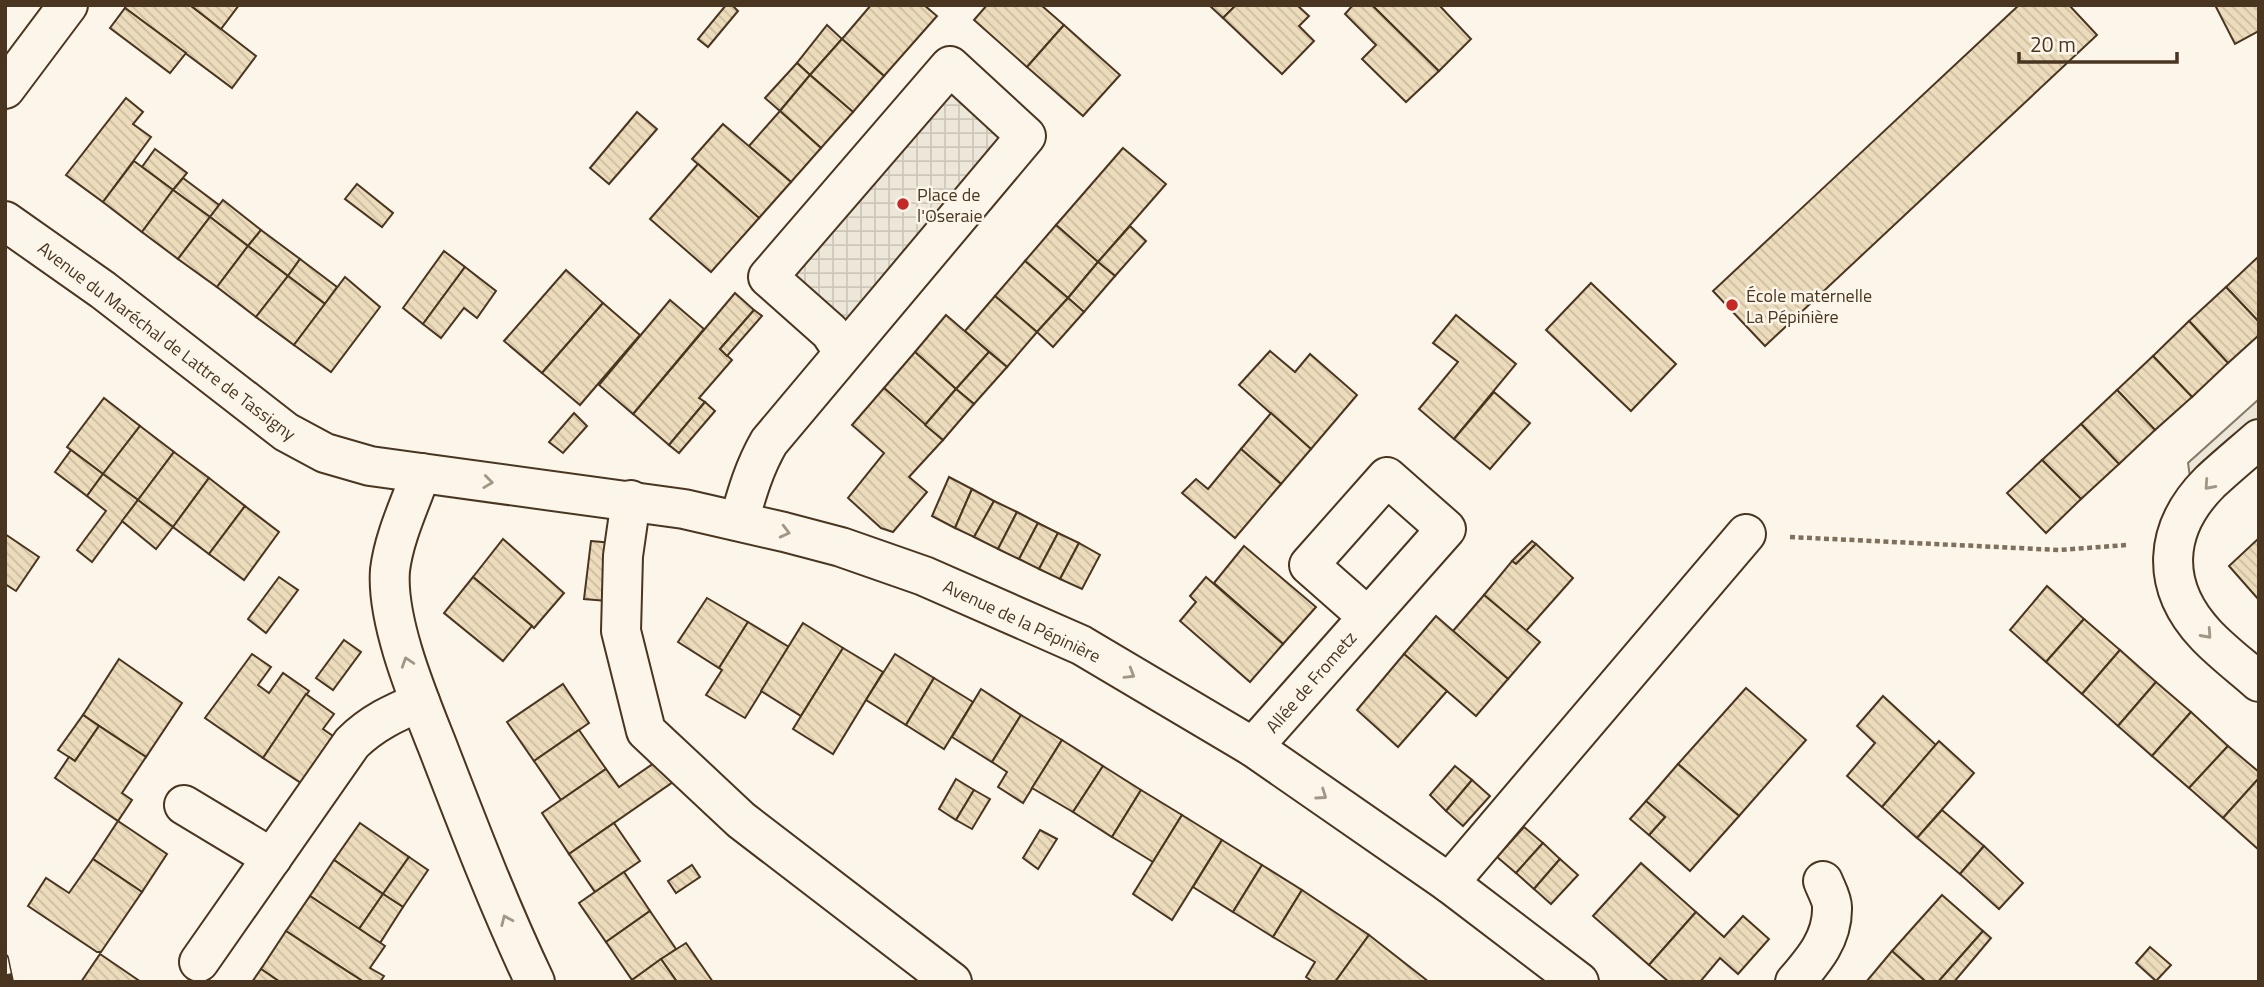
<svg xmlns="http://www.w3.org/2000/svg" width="2264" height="987" viewBox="0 0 2264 987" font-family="'Titillium Web',sans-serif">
	<defs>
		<pattern id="plaza-grid" width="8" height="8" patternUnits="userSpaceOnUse" patternTransform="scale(1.75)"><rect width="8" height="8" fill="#ede7d9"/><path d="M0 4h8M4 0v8" fill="none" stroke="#cdc7ba"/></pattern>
		<pattern id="building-back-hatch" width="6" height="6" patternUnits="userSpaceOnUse" patternTransform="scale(1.75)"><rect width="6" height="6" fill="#ecdcbc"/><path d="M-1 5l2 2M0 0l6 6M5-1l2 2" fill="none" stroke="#ccbda1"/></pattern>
	</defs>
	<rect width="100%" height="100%" fill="#fbf6e9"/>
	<polygon fill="#ede7d9" stroke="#887966" stroke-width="2" points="2259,399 2259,423 2191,484 2188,463"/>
	<polygon fill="url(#plaza-grid)" stroke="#887966" stroke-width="2" points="955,60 1040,132 844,354 768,277"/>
	<g fill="url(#building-back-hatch)" stroke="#4a3520" stroke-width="2">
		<polygon points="127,5 190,5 256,56 232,88 125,8"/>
		<polygon points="190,5 239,5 221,29"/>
		<polygon points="726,5 732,5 738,11 708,47 698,39"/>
		<polygon points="871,5 924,5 937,16 884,76 842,39"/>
		<polygon points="987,5 1041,5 1064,25 1027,67 974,20"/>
		<polygon points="1209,5 1236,5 1223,18"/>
		<polygon points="1236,5 1297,5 1309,16 1299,26 1314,41 1282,74 1223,18"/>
		<polygon points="1353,5 1372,5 1439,71 1406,102 1362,59 1376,45 1345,14"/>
		<polygon points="1372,5 1439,5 1471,39 1439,71"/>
		<polygon points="2019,5 2069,5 2097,35 1765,346 1713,291"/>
		<polygon points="2215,5 2259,5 2259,31 2235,44"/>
		<polygon points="125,8 186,53 170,73 110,28"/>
		<polygon points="827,25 842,39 810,75 797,63"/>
		<polygon points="1064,25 1120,75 1083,116 1027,67"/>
		<polygon points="842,39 884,76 853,112 810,75"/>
		<polygon points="797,63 810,75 780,111 765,98"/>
		<polygon points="810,75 853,112 821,148 780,111"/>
		<polygon points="126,98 143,112 133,124 151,137 103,202 66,175"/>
		<polygon points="780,111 821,148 791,182 749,146"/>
		<polygon points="637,112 657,129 609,184 590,168"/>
		<polygon points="723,124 791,182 759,218 692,159"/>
		<polygon points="1123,148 1166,184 1098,262 1056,225"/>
		<polygon points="155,149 187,173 173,190 142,167"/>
		<polygon points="134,161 173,190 142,232 103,202"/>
		<polygon points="698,164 759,218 711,272 650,219"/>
		<polygon points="183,178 219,205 210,217 173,190"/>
		<polygon points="357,184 393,213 382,227 345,199"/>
		<polygon points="173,190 210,217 178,259 142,232"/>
		<polygon points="223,200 261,230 248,246 210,217"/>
		<polygon points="210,217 248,246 217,287 178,259"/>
		<polygon points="1056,225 1098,262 1068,298 1025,261"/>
		<polygon points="1130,226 1146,241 1115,276 1098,262"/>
		<polygon points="261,230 300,259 288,276 248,246"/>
		<polygon points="248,246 288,276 256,317 217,287"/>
		<polygon points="444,251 465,267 423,324 403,308"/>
		<polygon points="2259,256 2259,322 2226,287"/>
		<polygon points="300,259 337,287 325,304 288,276"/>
		<polygon points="1025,261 1068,298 1037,332 995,296"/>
		<polygon points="1098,262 1115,276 1084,312 1068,298"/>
		<polygon points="465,267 496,291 477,318 464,308 441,338 423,324"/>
		<polygon points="566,270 603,303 542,373 504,341"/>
		<polygon points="288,276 325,304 294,345 256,317"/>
		<polygon points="345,277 380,307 331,372 294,345"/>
		<polygon points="1591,283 1676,364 1631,411 1546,330"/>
		<polygon points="2226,287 2259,322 2259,335 2228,363 2189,321"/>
		<polygon points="735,293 754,310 720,349 732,360 699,398 705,402 669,445 633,414"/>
		<polygon points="995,296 1037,332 1007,367 965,331"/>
		<polygon points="1068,298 1084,312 1053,347 1037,332"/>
		<polygon points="670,300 704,329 633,414 599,385"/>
		<polygon points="603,303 640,335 580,405 542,373"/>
		<polygon points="754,310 762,316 727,356 720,349"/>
		<polygon points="946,315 989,352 956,389 915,352"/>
		<polygon points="1456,315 1516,364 1454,439 1419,409 1458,362 1433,343"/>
		<polygon points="2189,321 2228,363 2192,397 2153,356"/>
		<polygon points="1270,351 1295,372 1310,354 1357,395 1311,449 1239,385"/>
		<polygon points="915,352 956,389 925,425 884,388"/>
		<polygon points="989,352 1007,367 974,404 956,389"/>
		<polygon points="2153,356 2192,397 2155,430 2117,390"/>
		<polygon points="884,388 943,440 909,477 927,492 893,532 881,528 848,498 884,453 852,425"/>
		<polygon points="956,389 974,404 943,440 925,425"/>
		<polygon points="2117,390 2155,430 2119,464 2081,424"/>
		<polygon points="1494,392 1530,423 1490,469 1454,439"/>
		<polygon points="104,398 140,426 103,474 67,447"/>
		<polygon points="705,402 715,411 679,453 669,445"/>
		<polygon points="574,413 587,426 563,453 549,442"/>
		<polygon points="1271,413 1311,449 1281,484 1241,449"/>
		<polygon points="2081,424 2119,464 2081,499 2042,460"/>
		<polygon points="140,426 174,452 138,500 103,474"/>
		<polygon points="1241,449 1281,484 1235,538 1182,493 1196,479 1208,489"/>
		<polygon points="71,450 103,474 87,496 55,472"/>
		<polygon points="174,452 209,478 173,527 138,500"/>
		<polygon points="2042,460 2081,499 2046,533 2007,493"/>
		<polygon points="103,474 138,500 92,562 77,550 106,511 87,496"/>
		<polygon points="949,477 972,489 955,528 932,516"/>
		<polygon points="209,478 245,506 209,554 173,527"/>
		<polygon points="972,489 994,501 974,537 955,528"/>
		<polygon points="138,500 173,527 156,549 122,521"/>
		<polygon points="994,501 1017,512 998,549 974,537"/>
		<polygon points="245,506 279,532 244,580 209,554"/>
		<polygon points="1017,512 1038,523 1019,559 998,549"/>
		<polygon points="1038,523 1058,533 1039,569 1019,559"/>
		<polygon points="1058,533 1079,543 1060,579 1039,569"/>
		<polygon points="5,534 39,557 16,591 5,584"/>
		<polygon points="2259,538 2259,600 2229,566"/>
		<polygon points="503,539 564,593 534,628 473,577"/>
		<polygon points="591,541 613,543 607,601 584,599"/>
		<polygon points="1532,541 1536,544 1516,564 1512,561"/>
		<polygon points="1079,543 1100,555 1082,589 1060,579"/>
		<polygon points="1536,544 1573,578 1526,631 1484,595 1512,561 1516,564"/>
		<polygon points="1244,546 1316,607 1283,644 1214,583"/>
		<polygon points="279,577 298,590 266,633 248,619"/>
		<polygon points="473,577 532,626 503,661 444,613"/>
		<polygon points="1206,577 1283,644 1250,682 1180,621 1196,602 1190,596"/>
		<polygon points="2047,586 2084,619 2046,662 2010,630"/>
		<polygon points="1484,595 1540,642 1508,679 1453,631"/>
		<polygon points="707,598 748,622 719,668 678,642"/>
		<polygon points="1436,616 1508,679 1476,716 1404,654"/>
		<polygon points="2084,619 2120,650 2082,694 2046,662"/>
		<polygon points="748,622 789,647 745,718 706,695 722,670 719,668"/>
		<polygon points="803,623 843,648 801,716 761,691"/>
		<polygon points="344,640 361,652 333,690 316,678"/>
		<polygon points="843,648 883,672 833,754 793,729"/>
		<polygon points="2120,650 2156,682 2118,726 2082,694"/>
		<polygon points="252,654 271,667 258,685 269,693 283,673 309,691 263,758 205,718"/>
		<polygon points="895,654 934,678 906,725 866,700"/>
		<polygon points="1404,654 1447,691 1398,747 1357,710"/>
		<polygon points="119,659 182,703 146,757 83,715"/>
		<polygon points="934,678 973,702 944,749 906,725"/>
		<polygon points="2156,682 2191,712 2152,756 2118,726"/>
		<polygon points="563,684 589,723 534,761 507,722"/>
		<polygon points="1746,688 1806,740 1739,816 1678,764"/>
		<polygon points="981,689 1021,715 992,762 952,737"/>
		<polygon points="306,694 334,714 323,729 333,736 301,783 263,758"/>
		<polygon points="1883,696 1936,745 1882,807 1847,776 1875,743 1857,726"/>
		<polygon points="2191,712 2228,746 2189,788 2152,756"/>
		<polygon points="83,715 99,726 75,761 58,750"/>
		<polygon points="1021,715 1062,740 1023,803 998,787 1007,772 992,762"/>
		<polygon points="99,726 146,757 122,793 132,800 118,821 55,778 69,757 75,761"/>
		<polygon points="579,730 606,769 561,800 534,761"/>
		<polygon points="1062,740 1103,766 1073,812 1032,788"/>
		<polygon points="1939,741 1974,773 1917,838 1882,807"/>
		<polygon points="2228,746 2259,772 2259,778 2223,818 2189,788"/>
		<polygon points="657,761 683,775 569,854 542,813 606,769 619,787"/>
		<polygon points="1678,764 1739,816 1690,871 1649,835 1665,817 1646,801"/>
		<polygon points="1103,766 1141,790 1112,837 1073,812"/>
		<polygon points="1455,766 1472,780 1446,811 1430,795"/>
		<polygon points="2259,778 2259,850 2223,818"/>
		<polygon points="956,779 974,790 956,820 939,809"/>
		<polygon points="1472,780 1490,796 1463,826 1446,811"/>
		<polygon points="974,790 990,799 972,829 956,820"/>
		<polygon points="1141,790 1182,815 1153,862 1112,837"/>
		<polygon points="1646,801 1665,817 1649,835 1630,819"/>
		<polygon points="1942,810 1984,846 1960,874 1917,838"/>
		<polygon points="1182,815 1222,840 1172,920 1133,894"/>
		<polygon points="118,821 167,854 142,892 93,859"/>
		<polygon points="360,823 409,857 383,894 334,860"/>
		<polygon points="614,823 640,861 595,892 569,854"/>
		<polygon points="1524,827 1543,843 1516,873 1497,857"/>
		<polygon points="1040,830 1057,839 1038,869 1023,858"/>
		<polygon points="1222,840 1262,865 1233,912 1193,887"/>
		<polygon points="1543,843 1560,859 1534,889 1516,873"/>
		<polygon points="1984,846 2023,883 1999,909 1960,874"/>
		<polygon points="409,857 428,870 403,907 383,894"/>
		<polygon points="93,859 142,892 101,952 97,952 28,906 46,878 69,893"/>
		<polygon points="1560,859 1578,875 1551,904 1534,889"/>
		<polygon points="334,860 383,894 359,929 310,896"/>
		<polygon points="1641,863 1696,912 1649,965 1593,916"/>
		<polygon points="692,865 700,877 676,893 668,881"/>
		<polygon points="1262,865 1302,890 1273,937 1233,912"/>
		<polygon points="624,872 650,911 606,942 579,903"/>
		<polygon points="1302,890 1369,935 1335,982 1313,982 1306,977 1315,962 1273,937"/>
		<polygon points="383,894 403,907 380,943 359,929"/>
		<polygon points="1942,895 1983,931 1938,982 1926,982 1892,951"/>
		<polygon points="310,896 385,946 370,968 384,976 380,982 364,982 286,931"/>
		<polygon points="650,911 676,949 632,980 606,942"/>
		<polygon points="1696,912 1724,937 1743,916 1769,939 1738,974 1720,958 1700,982 1669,982 1649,965"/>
		<polygon points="286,931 336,964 364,982 280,982 261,969"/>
		<polygon points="1983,931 1991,938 1954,982 1938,982"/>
		<polygon points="1369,935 1429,982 1335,982"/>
		<polygon points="686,943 713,982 677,982 661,959"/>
		<polygon points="2150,947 2171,965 2156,981 2136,963"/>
		<polygon points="1892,951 1926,982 1866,982"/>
		<polygon points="100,954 141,982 81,982"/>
		<polygon points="661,959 677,982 630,982 632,980"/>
		<polygon points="261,969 280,982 252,982"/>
	</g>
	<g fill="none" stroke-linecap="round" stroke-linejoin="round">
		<g stroke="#4a3520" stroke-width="42">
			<g id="minor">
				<polyline points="5,89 68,5"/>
				<polyline points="5,221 103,290 286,432 325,453 370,466 421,473 684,509 784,532 841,547 924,576 1081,645 1253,747 1449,883 1579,982"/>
				<path d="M 2259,439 C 2243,453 2226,467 2210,482 C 2163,529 2160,586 2206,635 C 2222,652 2241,666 2259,682"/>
				<path d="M 421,473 C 410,504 394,537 390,570 C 386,621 418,697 437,745 C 468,825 498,904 535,982"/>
				<polyline points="631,500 623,556 621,631 646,731 741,820 952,982"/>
				<path d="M 739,521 C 747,493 754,468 769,442 L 1026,136 L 950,66 L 768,277 L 830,332 L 843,352"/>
				<polyline points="1253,747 1446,529 1387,477 1309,565 1368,617"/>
				<polyline points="184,805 272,858"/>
				<polyline points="1449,883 1746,534"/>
				<path d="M 199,962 L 352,743 C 372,723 394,713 420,702"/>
				<path d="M 1795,982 C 1814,960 1833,938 1832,907 C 1832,899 1826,889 1823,881"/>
			</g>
		</g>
		<polyline stroke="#7f6f5c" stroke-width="4.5" stroke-dasharray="5 3.5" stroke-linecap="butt" points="1790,537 2059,550 2127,545"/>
		<use href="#minor" stroke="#fbf6e9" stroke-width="38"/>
		<g stroke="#4a3520" stroke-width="8">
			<polyline id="rail" points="5,958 10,982"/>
		</g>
		<use href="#rail" stroke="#fbf6e9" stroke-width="5" stroke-dasharray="16" stroke-linecap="butt"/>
	</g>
	<defs><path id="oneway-chevron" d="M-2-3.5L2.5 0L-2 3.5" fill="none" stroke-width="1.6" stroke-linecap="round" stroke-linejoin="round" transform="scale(1.75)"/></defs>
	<g stroke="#a29684">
		<use href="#oneway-chevron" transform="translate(488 482) rotate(7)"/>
		<use href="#oneway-chevron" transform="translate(2209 485) rotate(132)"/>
		<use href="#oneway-chevron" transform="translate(785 532) rotate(14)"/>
		<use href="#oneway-chevron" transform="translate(2207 634) rotate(48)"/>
		<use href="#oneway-chevron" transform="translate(407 662) rotate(-108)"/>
		<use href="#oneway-chevron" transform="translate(1130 674) rotate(31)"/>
		<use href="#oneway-chevron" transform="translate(1322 795) rotate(35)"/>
		<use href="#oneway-chevron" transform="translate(506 920) rotate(-114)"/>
	</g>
	<g fill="#c62828" stroke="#fbf6e9" stroke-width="2.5">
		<circle cx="903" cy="204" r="7"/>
		<circle cx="1732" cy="305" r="7"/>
	</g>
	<g text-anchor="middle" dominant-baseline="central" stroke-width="5" stroke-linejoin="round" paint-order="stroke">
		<g font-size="18" fill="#4a3520" stroke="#fbf6e9" text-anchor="start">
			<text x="917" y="194">Place de<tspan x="917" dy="21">l'Oseraie</tspan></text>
			<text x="1746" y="295">École maternelle<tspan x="1746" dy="21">La Pépinière</tspan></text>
		</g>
		<g font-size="18" fill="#4a3520" stroke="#fbf6e9">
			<text transform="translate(167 341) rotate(37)">Avenue du Maréchal de Lattre de Tassigny</text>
			<text transform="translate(1022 621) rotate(25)">Avenue de la Pépinière</text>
			<text transform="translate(1311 682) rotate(-49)">Allée de Frometz</text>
		</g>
	</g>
	<rect width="2264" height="987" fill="none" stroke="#4a3520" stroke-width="14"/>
	<path d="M2019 52v10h158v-10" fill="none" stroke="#4a3520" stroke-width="3.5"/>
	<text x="2030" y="52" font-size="21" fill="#4a3520" stroke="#fbf6e9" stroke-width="5" paint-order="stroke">20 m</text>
</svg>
